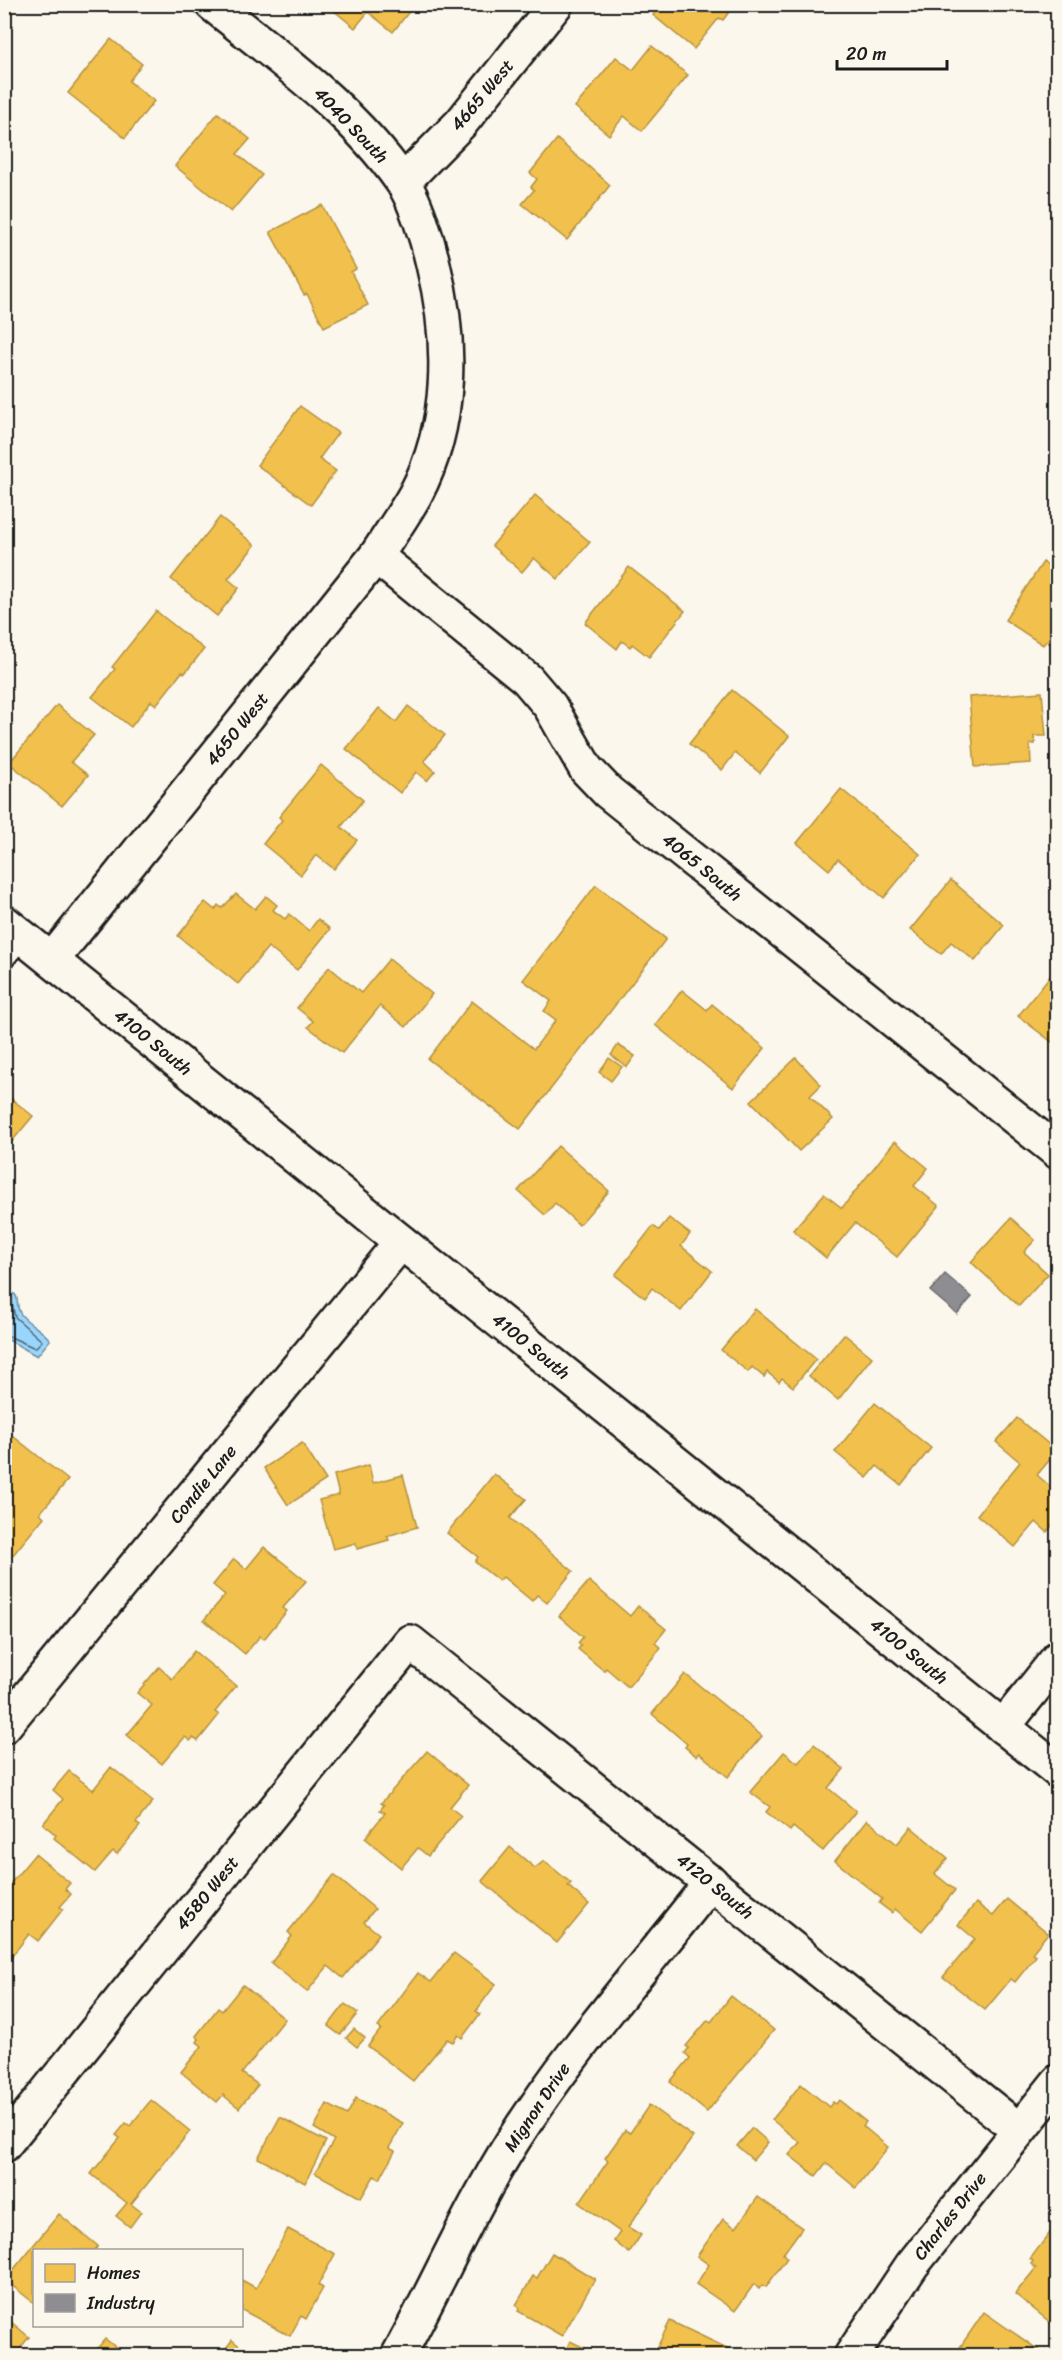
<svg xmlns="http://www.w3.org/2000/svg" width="1062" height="2360" viewBox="0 0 1062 2360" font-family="Sriracha,sans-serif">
	<rect width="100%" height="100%" fill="#fbf7ec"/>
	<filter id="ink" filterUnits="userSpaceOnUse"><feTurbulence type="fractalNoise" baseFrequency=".0167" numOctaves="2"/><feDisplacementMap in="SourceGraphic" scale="12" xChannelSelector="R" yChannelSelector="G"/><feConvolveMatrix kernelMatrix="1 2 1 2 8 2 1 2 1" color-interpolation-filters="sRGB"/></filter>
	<g filter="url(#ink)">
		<path fill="#9ad6fb" stroke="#688ca2" stroke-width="1.5" d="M 5,1291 C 23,1293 14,1302 20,1313 C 25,1322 43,1330 50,1340 L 37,1356 L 5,1338 Z"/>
		<g fill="#f2c14e" stroke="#b2903f" stroke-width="1.5">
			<polygon points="326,4 415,4 393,32 368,12 355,28"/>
			<polygon points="661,4 735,4 723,20 719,18 694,49 653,15"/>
			<polygon points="111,39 142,64 129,81 154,101 125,138 68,93"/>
			<polygon points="652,46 688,75 642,131 624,116 609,135 575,107 616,57 633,70"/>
			<polygon points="218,113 250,139 237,154 262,175 231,212 175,166"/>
			<polygon points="557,139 610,185 567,240 522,204 534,190 531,187 537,179 530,173"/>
			<polygon points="322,205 356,269 351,272 368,305 324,327 307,294 304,295 270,232"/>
			<polygon points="300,406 338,433 319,459 336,471 311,505 257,465"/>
			<polygon points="535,495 590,542 558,579 534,558 522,572 492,546"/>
			<polygon points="220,517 255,545 228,579 239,588 217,616 171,579"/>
			<polygon points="1043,562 1058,571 1058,649 1046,641 1043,645 1005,620"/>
			<polygon points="629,567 685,611 649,657 632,644 630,647 622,641 617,649 585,623"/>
			<polygon points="156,611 204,649 185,673 182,672 156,705 151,701 131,727 92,697 115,669 112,667"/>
			<polygon points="732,690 789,736 760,773 735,753 722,770 689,744"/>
			<polygon points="1042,692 1046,736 1034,736 1035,744 1030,744 1031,763 975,767 969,697"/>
			<polygon points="57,705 94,735 71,762 88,775 62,806 9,763"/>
			<polygon points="408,706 445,735 424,761 435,771 427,781 416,772 400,793 346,749 379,708 396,722"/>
			<polygon points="321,765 363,800 341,827 357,840 334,869 316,855 301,875 263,844 282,820 279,817"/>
			<polygon points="841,789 920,854 884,898 838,859 829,870 797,843"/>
			<polygon points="951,880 1004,925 975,961 951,942 941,954 910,930"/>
			<polygon points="596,885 666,939 520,1129 428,1059 472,1001 534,1049 556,1020 544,1011 551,1001 523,980"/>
			<polygon points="236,894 255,909 266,896 277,905 273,910 285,919 289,914 309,931 318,919 330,929 297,970 268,947 238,984 178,936 205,902 215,910 218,905 222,908"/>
			<polygon points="389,959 432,994 406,1027 380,1006 342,1053 308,1027 313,1021 297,1008 329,967 361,993"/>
			<polygon points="1058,966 1058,1036 1052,1042 1018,1016"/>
			<polygon points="682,990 707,1010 712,1004 765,1048 733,1088 655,1025"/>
			<polygon points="618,1045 635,1056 627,1067 611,1055"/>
			<polygon points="609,1058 622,1067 611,1081 599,1072"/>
			<polygon points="796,1058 821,1085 810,1096 833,1119 799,1151 751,1101"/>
			<polygon points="4,1093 33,1116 4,1151"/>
			<polygon points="895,1141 928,1168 914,1186 939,1206 897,1257 855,1223 826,1258 793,1230 824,1194 842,1208"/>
			<polygon points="558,1146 609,1191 579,1225 555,1203 545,1215 518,1191"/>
			<polygon points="669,1218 690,1234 681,1246 712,1271 681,1311 652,1288 645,1298 615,1275 653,1226 659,1230"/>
			<polygon points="1011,1218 1035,1240 1024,1252 1048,1274 1019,1306 971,1262"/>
			<polygon points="755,1309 816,1359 793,1387 782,1378 779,1382 767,1372 764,1377 752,1367 748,1372 721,1350"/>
			<polygon points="844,1334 872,1357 838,1400 809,1376"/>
			<polygon points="875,1403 931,1448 901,1485 877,1466 867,1478 835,1452"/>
			<polygon points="1017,1418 1057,1451 1037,1475 1058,1493 1058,1518 1047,1532 1036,1522 1015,1547 977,1515 1020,1462 996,1442"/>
			<polygon points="13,1436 68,1480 40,1513 44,1517 8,1561 4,1559 4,1447"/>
			<polygon points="302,1443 326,1480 288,1505 264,1468"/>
			<polygon points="369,1465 373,1483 403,1475 417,1527 387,1536 389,1540 357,1549 356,1543 333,1549 319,1500 339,1495 334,1475"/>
			<polygon points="494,1474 526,1499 510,1518 573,1571 547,1603 537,1595 532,1601 503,1577 499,1581 475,1562 478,1557 447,1533"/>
			<polygon points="264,1547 306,1581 283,1608 287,1611 264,1639 260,1636 245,1654 204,1620 225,1595 213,1585 234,1559 246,1569"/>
			<polygon points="589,1581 630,1616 638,1606 666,1629 655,1643 661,1648 628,1687 606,1668 604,1671 578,1649 581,1646 578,1643 583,1637 559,1616"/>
			<polygon points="194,1651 236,1686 215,1712 219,1715 198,1741 193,1738 190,1741 185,1737 162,1764 127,1735 152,1705 137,1693 159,1667 172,1679"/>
			<polygon points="685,1674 762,1736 728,1777 699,1753 696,1756 685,1747 687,1744 652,1714"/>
			<polygon points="814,1744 844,1769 828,1788 856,1811 823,1851 793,1827 790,1831 766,1812 770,1807 750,1792 784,1752 798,1763"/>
			<polygon points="427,1751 468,1785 450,1807 461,1816 428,1856 418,1848 401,1868 365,1838 385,1813 380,1810 384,1805 381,1803"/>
			<polygon points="111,1767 153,1801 136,1823 140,1826 117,1854 113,1851 95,1872 54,1838 56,1835 43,1824 63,1799 53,1790 69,1771 93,1790"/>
			<polygon points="867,1820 897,1844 911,1827 948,1858 935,1874 955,1890 922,1931 895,1909 892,1913 879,1903 882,1899 835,1861"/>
			<polygon points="510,1847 535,1868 544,1861 571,1883 568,1886 589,1904 557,1943 482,1881"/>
			<polygon points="35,1854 70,1883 65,1889 71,1894 60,1907 63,1909 38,1941 29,1934 8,1961 4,1958 4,1891"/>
			<polygon points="334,1875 375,1909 364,1922 379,1934 343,1978 328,1966 307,1992 271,1963 292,1936 288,1932"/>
			<polygon points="1007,1899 1048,1933 1032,1953 1036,1956 1015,1982 1011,1979 985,2010 943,1977 975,1939 958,1925 976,1903 993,1916"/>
			<polygon points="454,1953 496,1984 476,2011 480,2014 462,2038 458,2035 453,2042 447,2039 413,2081 368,2046 381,2029 378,2027 418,1973 431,1982"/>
			<polygon points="243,1985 285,2019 242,2073 258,2085 239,2108 223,2095 217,2102 181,2072 202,2046 197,2042 199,2039 196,2036 218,2008 222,2011"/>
			<polygon points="731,1996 774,2030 707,2112 670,2082 690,2058 685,2053 689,2048 686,2046 708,2020 711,2022"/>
			<polygon points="345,2004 358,2013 340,2035 328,2026"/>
			<polygon points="354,2029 365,2038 357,2047 346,2038"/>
			<polygon points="801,2084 829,2107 833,2102 836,2104 839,2100 866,2122 863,2126 888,2147 856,2188 826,2163 816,2176 789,2155 800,2142 772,2120"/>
			<polygon points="356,2098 403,2123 389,2148 395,2151 380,2179 374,2176 361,2198 315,2173 334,2140 314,2128 327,2104 347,2115"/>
			<polygon points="151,2100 190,2131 131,2204 141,2212 130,2227 116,2216 127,2203 91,2174 120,2138 116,2135 126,2123 130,2126"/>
			<polygon points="649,2105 693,2137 628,2227 641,2235 629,2253 614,2241 620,2232 579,2203 608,2161 605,2158 625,2130 630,2133"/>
			<polygon points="280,2117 326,2141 305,2183 258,2158"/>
			<polygon points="752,2128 768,2142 753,2160 737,2146"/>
			<polygon points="758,2197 802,2228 783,2254 787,2258 766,2287 762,2285 759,2289 754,2284 735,2311 696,2284 709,2265 697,2256 723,2219 736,2228"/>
			<polygon points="59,2214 98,2246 95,2250 34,2250 34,2303 5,2280"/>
			<polygon points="288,2229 335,2254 318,2285 323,2288 306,2319 301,2316 290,2336 242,2310 242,2280 256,2288"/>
			<polygon points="1052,2230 1056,2233 1058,2231 1058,2315 1051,2323 1015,2294 1036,2268 1031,2264 1033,2261 1030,2259"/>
			<polygon points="552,2253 595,2279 562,2336 518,2311 520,2308 516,2305 533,2276 537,2278"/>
			<polygon points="984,2312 1047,2356 954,2356"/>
			<polygon points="4,2316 29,2337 14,2356 4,2356"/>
			<polygon points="670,2321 731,2350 729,2356 653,2356"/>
			<polygon points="105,2339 120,2350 115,2356 91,2356"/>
			<polygon points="232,2340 252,2356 220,2356"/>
			<polygon points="570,2341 601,2356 563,2356"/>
		</g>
		<polygon fill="#8d8d92" stroke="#6b6b6f" stroke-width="1.5" points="945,1274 972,1297 957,1314 930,1291"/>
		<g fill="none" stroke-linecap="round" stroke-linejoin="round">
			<polyline stroke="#4e6675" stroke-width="1.5" points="4,1297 11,1300 15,1317 42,1341 35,1348 4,1334"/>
			<g stroke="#1c1c1c" stroke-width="21">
				<polyline id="service" points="4,961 24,938"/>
			</g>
			<g stroke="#1c1c1c" stroke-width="38">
				<g id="minor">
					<polyline points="403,182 461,123 556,4"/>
					<polyline points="376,556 527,679 550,706 586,769 608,792 1058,1152"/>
					<path d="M 52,960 L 376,556 C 389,536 403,516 415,495 C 453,424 452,340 433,264 C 428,242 415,198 401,180 C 351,109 279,58 212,4"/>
					<polyline points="4,1726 401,1242"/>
					<polyline points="1003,1727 1058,1658"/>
					<polyline points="4,2145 410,1642 1019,2130"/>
					<path d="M 398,2356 C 438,2284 470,2208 514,2139 C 572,2048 645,1967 711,1882"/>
					<polyline points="851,2356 912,2265 1058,2082"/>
				</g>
			</g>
			<g stroke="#1c1c1c" stroke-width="38">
				<polyline id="secondary" points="4,922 1058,1771"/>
			</g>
			<use href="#service" stroke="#fbf7ec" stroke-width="16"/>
			<use href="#minor" stroke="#fbf7ec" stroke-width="33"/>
			<use href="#secondary" stroke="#fbf7ec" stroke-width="33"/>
		</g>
	</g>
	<g text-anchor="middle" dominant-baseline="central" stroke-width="6" stroke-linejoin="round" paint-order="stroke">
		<g font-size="18" fill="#1c1c1c" stroke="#fbf7ec">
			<text transform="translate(482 95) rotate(-50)">4665 West</text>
			<text transform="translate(351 125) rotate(46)">4040 South</text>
			<text transform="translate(237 729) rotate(-51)">4650 West</text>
			<text transform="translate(702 867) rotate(39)">4065 South</text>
			<text transform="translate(153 1042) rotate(39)">4100 South</text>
			<text transform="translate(531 1346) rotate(39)">4100 South</text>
			<text transform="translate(203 1484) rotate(-51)">Condie Lane</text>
			<text transform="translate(909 1651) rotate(39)">4100 South</text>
			<text transform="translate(715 1886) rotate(39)">4120 South</text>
			<text transform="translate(207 1893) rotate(-51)">4580 West</text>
			<text transform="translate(537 2107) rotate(-56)">Mignon Drive</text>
			<text transform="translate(950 2216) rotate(-52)">Charles Drive</text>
		</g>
	</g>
	<rect width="1062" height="2360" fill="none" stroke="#fbf7ec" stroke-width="24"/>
	<rect x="12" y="12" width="1038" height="2336" fill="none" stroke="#1c1c1c" stroke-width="2" filter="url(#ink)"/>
	<rect x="33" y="2249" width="210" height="78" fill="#fbf7ec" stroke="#a29f99" stroke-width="1.5"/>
	<rect x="45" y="2264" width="30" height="18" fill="#f2c14e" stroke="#a29f99" stroke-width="1.5"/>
	<text x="87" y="2279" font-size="18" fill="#1c1c1c">Homes</text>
	<rect x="45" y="2294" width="30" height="18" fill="#8d8d92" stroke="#a29f99" stroke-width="1.5"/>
	<text x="87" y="2309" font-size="18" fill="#1c1c1c">Industry</text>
	<path d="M837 60v9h110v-9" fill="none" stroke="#1c1c1c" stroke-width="3"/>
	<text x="846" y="60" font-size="18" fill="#1c1c1c" stroke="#fbf7ec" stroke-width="4.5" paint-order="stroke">20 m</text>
</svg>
